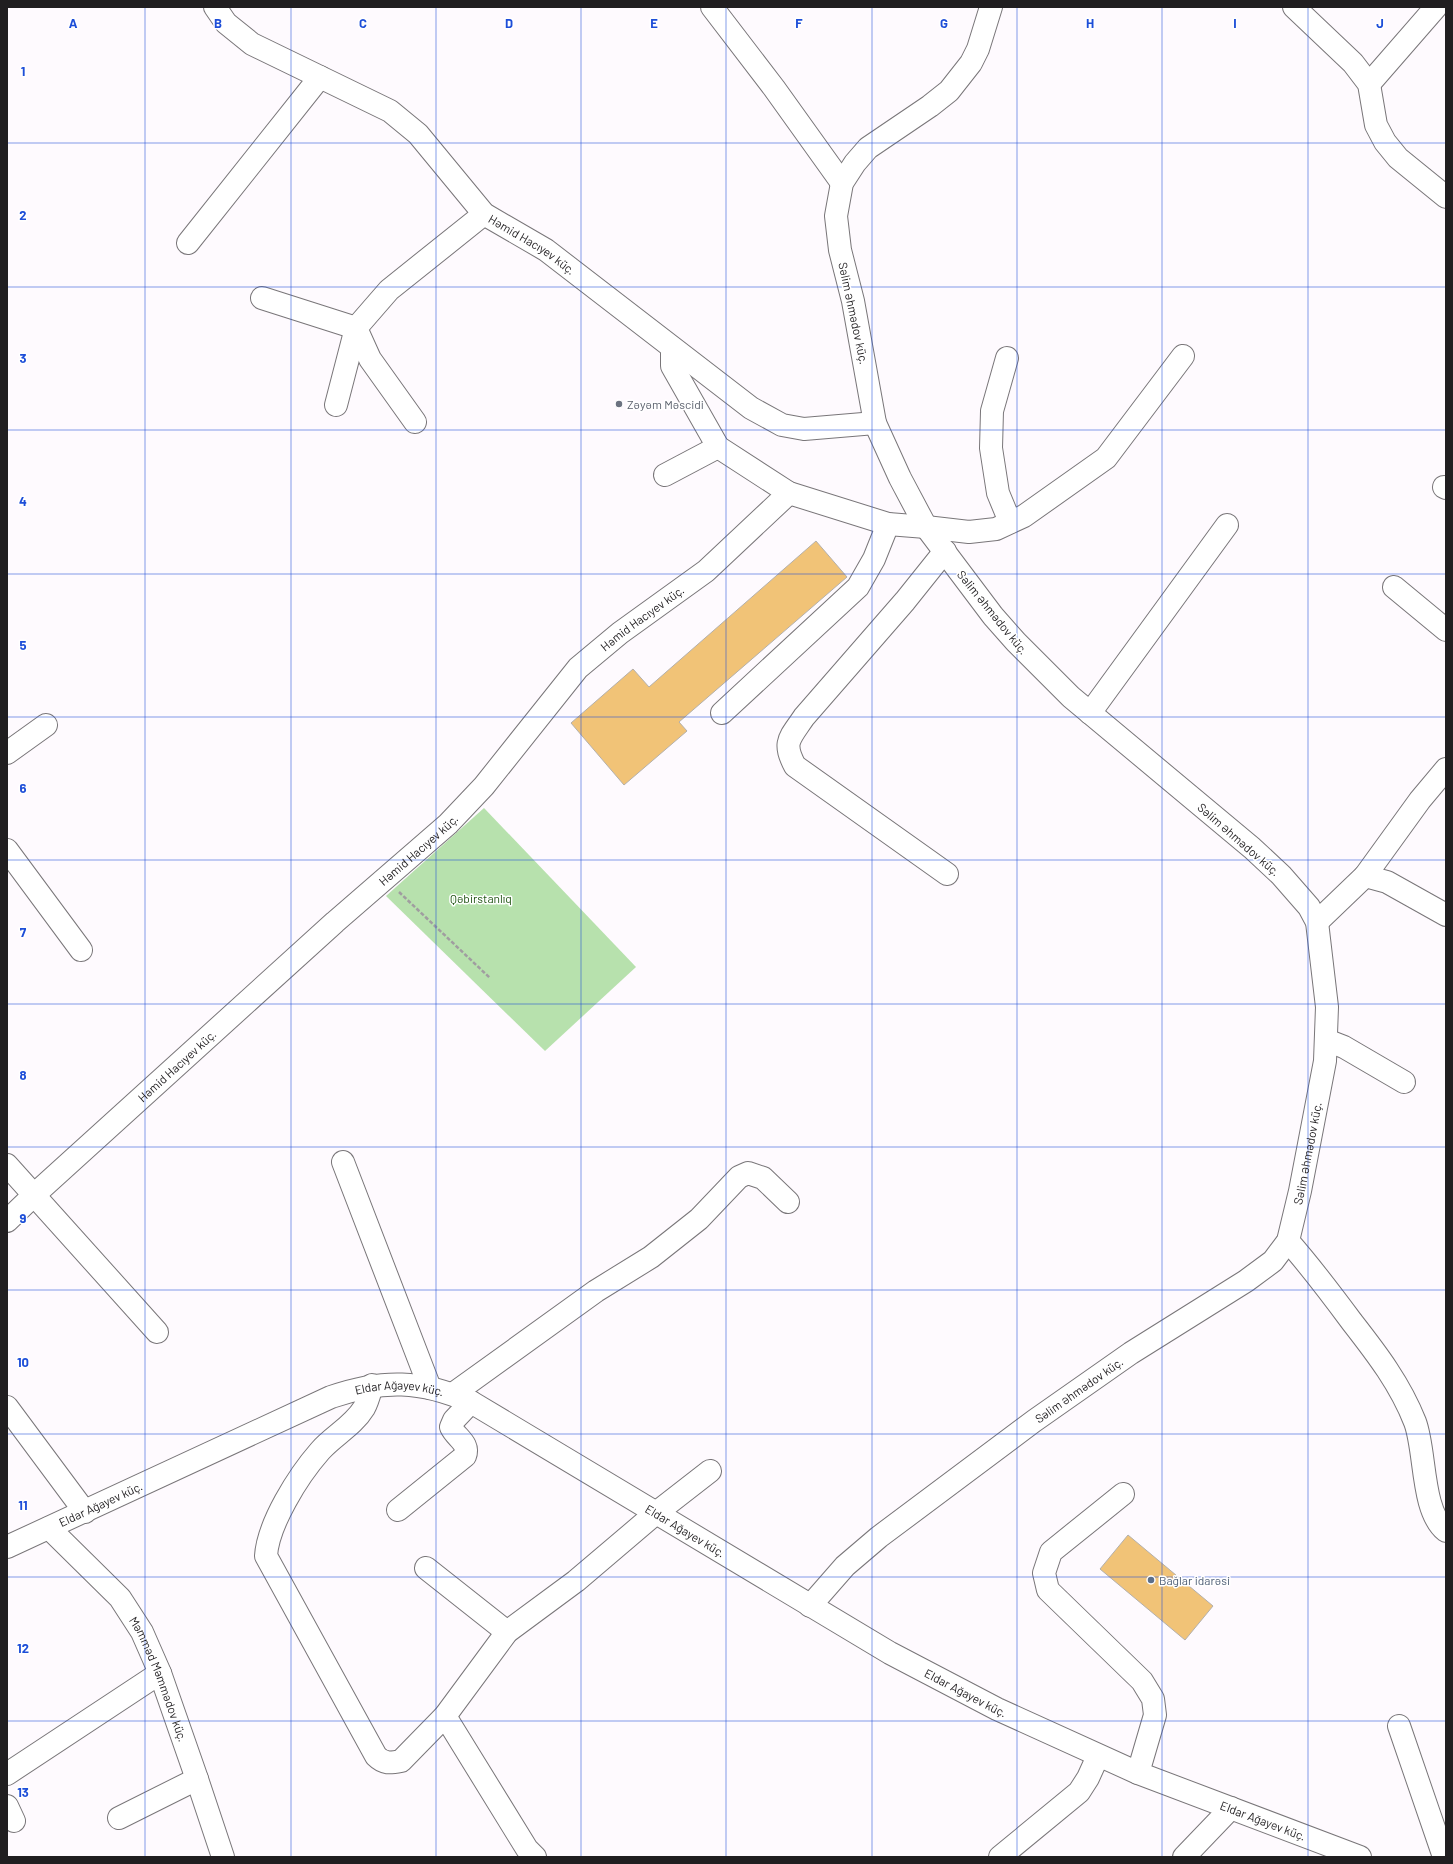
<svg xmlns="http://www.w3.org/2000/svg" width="1453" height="1864" viewBox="0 0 1453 1864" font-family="Barlow,sans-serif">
	<rect width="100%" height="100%" fill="#fefafe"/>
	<polygon fill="#b7e1ad" points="484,808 636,967 545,1051 386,896"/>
	<g fill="#f1c377" stroke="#b3b0ac">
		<polygon points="816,541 847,577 679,722 687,731 624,785 571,723 633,669 649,687"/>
		<polygon points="1128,1535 1213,1606 1185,1640 1100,1569"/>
	</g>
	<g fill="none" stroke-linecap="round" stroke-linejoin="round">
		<g stroke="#797679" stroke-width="24">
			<g id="minor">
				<path id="s1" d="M 215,7 L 226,23 L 252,44 L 390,111 L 418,134 L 484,214 L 546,250 L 751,408 L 782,425 L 804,429 L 875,423"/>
				<polyline points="712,7 774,88 842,183"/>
				<polyline points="1294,7 1353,63 1369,84 1376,125 1385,142 1398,158 1446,197"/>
				<polyline points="1369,84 1436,7"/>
				<polyline points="188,243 320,77"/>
				<polyline points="262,298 356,328 370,359 415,422"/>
				<polyline points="672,348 672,366 718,447 789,493 888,524 926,527 969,532 996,529 1024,516 1106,458 1183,356"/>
				<polyline points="1007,358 992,411 991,448 998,493 1010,522"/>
				<polyline points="336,405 356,328 389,290 484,214"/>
				<polyline points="665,475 718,447"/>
				<polyline points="1444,487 1446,488"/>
				<path d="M 945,551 L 905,601 L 804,717 C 790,738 782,742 795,766 L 947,874"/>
				<polyline points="1394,587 1446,630"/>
				<polyline points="722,713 858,587 874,559 888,524"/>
				<polyline points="1090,713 1227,525"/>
				<polyline points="7,753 46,725"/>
				<polyline points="7,850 81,950"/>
				<polyline points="1365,876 1420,800 1446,769"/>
				<polyline points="1317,922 1365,876 1387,882 1446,915"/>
				<polyline points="1326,1040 1344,1047 1404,1082"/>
				<polyline points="343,1162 430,1388"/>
				<polyline points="7,1165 157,1332"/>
				<path id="s2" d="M 7,1221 L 34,1195 L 335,922 L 448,824 L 484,786 L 578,668 L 620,633 L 706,571 L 789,493"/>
				<path d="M 1288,1241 C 1311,1267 1332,1295 1352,1322 C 1377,1354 1400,1384 1415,1422 C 1426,1451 1421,1511 1446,1531"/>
				<path d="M 372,1385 C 370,1392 368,1401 364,1408 C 353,1426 333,1436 320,1451 C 298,1476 268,1524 266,1556 L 376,1756 C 384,1764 390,1763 401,1761 L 445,1716 L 507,1632 L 576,1581 L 656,1513 L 710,1471"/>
				<polyline points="453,1394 596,1291 651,1257 699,1219 739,1177 748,1173 763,1178 788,1202"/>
				<polyline points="7,1407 85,1512"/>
				<polyline points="1123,1494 1051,1552 1044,1573 1048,1590 1142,1681 1153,1699 1155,1715 1138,1773"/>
				<path d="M 398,1510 L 465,1456 C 470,1443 456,1438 451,1427 L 454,1420 L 471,1402"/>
				<path id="s3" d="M 49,1528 L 120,1598 L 142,1632 L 160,1673 L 197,1779 L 223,1857"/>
				<polyline points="426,1568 507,1632"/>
				<path id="s4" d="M 810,1606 L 845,1566 L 879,1537 L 1034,1421 L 1131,1353 L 1246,1281 L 1273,1261 L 1288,1241 L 1300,1191 L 1325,1061 L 1327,1007 L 1317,922 L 1309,907 L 1281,875 L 1252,848 L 1071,697 L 1016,642 L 993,616 L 926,527 L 900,478 L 875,423 L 853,301 L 840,250 L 836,216 L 842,183 L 855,163 L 868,148 L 930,106 L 949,91 L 971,63 L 978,49 L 991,7"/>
				<polyline points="445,1716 527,1849 535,1857"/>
				<polyline points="1399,1726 1444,1857"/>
				<polyline points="7,1774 160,1673"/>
				<polyline points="7,1806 14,1821"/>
				<polyline points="119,1818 197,1779"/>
				<polyline points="1000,1857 1079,1792 1088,1778 1098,1756"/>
				<polyline points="1184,1857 1231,1808"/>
			</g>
		</g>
		<g stroke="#797679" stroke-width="24">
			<g id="major">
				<path id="s5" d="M 7,1547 L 331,1397 C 383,1379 421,1380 471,1402 L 890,1653 L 997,1709 L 1138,1773 L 1360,1857"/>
			</g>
		</g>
		<polyline stroke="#a09da0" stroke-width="2.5" stroke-dasharray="4 2" stroke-linecap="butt" points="399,892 490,978"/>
		<use href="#minor" stroke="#fff" stroke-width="22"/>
		<use href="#major" stroke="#fff" stroke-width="22"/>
	</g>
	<path fill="none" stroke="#1d4ed8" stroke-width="1" stroke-opacity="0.55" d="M 145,7 L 145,1857M 291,7 L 291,1857M 436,7 L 436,1857M 581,7 L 581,1857M 726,7 L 726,1857M 872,7 L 872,1857M 1017,7 L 1017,1857M 1162,7 L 1162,1857M 1308,7 L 1308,1857M 7,143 L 1446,143M 7,287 L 1446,287M 7,430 L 1446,430M 7,574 L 1446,574M 7,717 L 1446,717M 7,860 L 1446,860M 7,1004 L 1446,1004M 7,1147 L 1446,1147M 7,1290 L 1446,1290M 7,1434 L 1446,1434M 7,1577 L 1446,1577M 7,1721 L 1446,1721"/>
	<circle fill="#6b7280" stroke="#fff" stroke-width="1.5" cx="619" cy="404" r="4"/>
	<circle fill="#5c6f8a" stroke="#fff" stroke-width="1.5" cx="1151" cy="1580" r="4"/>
	<g text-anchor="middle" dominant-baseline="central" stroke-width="3" stroke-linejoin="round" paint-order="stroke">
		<g font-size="12" fill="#201e20" stroke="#fff">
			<text stroke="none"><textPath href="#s1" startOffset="403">Həmid Hacıyev küç.</textPath></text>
			<text transform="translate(854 313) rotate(78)">Səlim Əhmədov küç.</text>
			<text transform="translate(993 612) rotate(51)">Səlim Əhmədov küç.</text>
			<text stroke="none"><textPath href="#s2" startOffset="878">Həmid Hacıyev küç.</textPath></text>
			<text transform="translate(1239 839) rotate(41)">Səlim Əhmədov küç.</text>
			<text stroke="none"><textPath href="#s2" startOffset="554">Həmid Hacıyev küç.</textPath></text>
			<text stroke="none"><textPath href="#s2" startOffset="230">Həmid Hacıyev küç.</textPath></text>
			<text stroke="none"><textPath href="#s4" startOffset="694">Səlim Əhmədov küç.</textPath></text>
			<text stroke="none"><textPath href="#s4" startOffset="346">Səlim Əhmədov küç.</textPath></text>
			<text stroke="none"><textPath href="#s5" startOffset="427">Eldar Ağayev küç.</textPath></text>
			<text stroke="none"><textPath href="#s5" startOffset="103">Eldar Ağayev küç.</textPath></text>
			<text stroke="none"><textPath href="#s5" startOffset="751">Eldar Ağayev küç.</textPath></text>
			<text stroke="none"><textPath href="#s3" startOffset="190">Məmməd Məmmədov küç.</textPath></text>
			<text stroke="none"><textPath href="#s5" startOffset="1075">Eldar Ağayev küç.</textPath></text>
			<text stroke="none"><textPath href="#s5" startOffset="1399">Eldar Ağayev küç.</textPath></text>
		</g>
		<g font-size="12" fill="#5b616d" stroke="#fff" text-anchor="start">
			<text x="627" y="404">Zəyəm Məscidi</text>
		</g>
		<g font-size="12" fill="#215514" stroke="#fff">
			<text x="481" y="898">Qəbirstanlıq</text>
		</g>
		<g font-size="12" fill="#4e5e75" stroke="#fff" text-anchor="start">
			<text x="1159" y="1580">Bağlar idarəsi</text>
		</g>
	</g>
	<g font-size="13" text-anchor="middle" font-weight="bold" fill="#1d4ed8" stroke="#fff" stroke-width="3" stroke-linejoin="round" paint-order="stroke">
		<text x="73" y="28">A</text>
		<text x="218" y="28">B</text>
		<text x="363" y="28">C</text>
		<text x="509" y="28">D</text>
		<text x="654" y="28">E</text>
		<text x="799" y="28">F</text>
		<text x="944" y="28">G</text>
		<text x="1090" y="28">H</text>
		<text x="1235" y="28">I</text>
		<text x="1380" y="28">J</text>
		<text x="23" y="76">1</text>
		<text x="23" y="220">2</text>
		<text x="23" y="363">3</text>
		<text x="23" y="506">4</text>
		<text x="23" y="650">5</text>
		<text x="23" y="793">6</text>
		<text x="23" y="937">7</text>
		<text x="23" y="1080">8</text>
		<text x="23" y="1223">9</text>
		<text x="23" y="1367">10</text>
		<text x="23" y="1510">11</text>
		<text x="23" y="1653">12</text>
		<text x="23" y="1797">13</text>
	</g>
	<rect width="1453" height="1864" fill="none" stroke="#201e20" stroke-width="16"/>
</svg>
